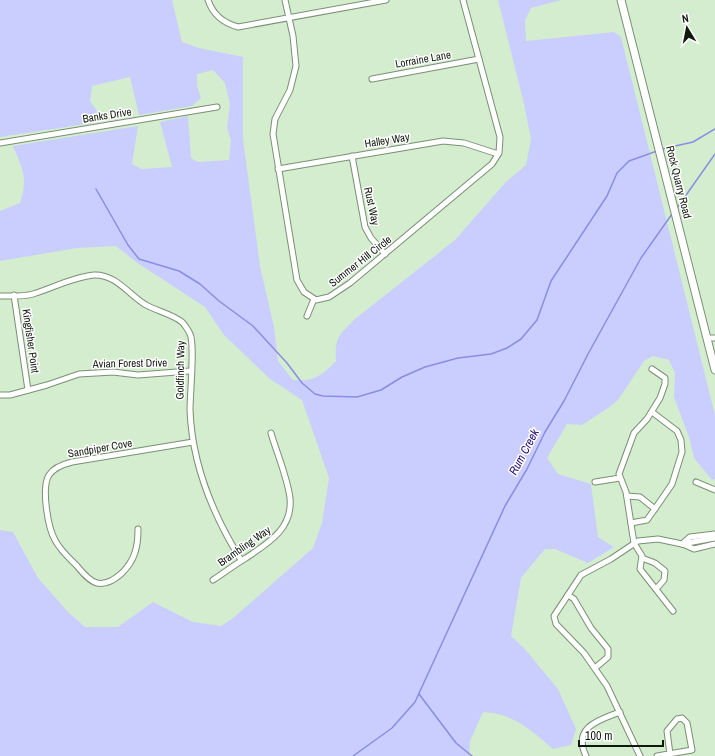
<svg xmlns="http://www.w3.org/2000/svg" width="715" height="756" viewBox="0 0 715 756" font-family="'Archivo Narrow',sans-serif">
	<rect width="100%" height="100%" fill="#d4edce"/>
	<path fill="#c9ceff" d="M 0,0 L 172,0 L 182,42 L 199,48 L 243,57 L 243,139 L 260,266 L 274,327 L 278,361 L 293,380 C 313,382 322,376 336,361 C 335,337 338,336 355,319 L 455,240 L 505,183 L 526,165 L 531,139 L 524,104 L 498,0 L 561,0 L 531,8 L 525,20 L 526,41 L 614,32 L 621,37 L 715,415 L 715,479 L 712,480 L 694,458 L 689,437 L 674,397 L 675,373 L 669,360 L 653,356 L 644,361 L 618,400 L 608,408 L 582,425 L 567,424 L 547,458 L 558,474 L 591,484 L 598,537 L 614,547 L 588,563 L 555,549 L 545,549 L 521,578 L 511,636 L 524,648 L 558,689 L 576,729 L 571,745 L 553,749 C 529,729 515,714 483,712 L 470,741 L 469,756 L 0,756 L 0,530 L 13,532 L 38,578 L 68,612 L 85,627 L 118,627 L 153,602 L 193,622 L 221,626 L 233,618 L 313,548 L 322,523 L 329,478 L 302,400 L 270,379 L 224,335 L 205,307 L 136,262 L 116,246 L 77,248 L 0,261 L 0,211 L 20,203 C 28,177 23,170 13,146 L 138,126 L 132,164 L 142,169 L 172,167 L 160,122 L 188,116 L 191,158 L 198,162 L 229,160 L 231,140 L 227,128 L 230,104 L 225,83 L 213,70 L 197,74 L 197,86 L 201,98 L 192,106 L 139,115 L 130,77 L 92,86 L 90,101 L 99,114 L 99,122 L 0,137 Z"/>
	<g fill="none" stroke-linecap="round" stroke-linejoin="round">
		<g stroke="#8a8de2" stroke-width="1.5">
			<polyline points="662,149 693,142 715,129"/>
			<polyline points="96,189 128,245 139,259 179,271 200,284 219,301 253,326 287,363 302,383 315,394 323,396 357,397 381,390 402,377 425,367 458,358 491,354 507,348 521,339 537,320 551,281 607,196 617,173 629,161 657,151"/>
			<polyline points="677,208 715,154"/>
			<polyline points="419,694 456,743 472,756"/>
			<polyline points="353,756 392,728 415,702 505,506 527,469 545,432 564,401 588,354 641,258 672,214"/>
		</g>
		<g stroke="#7a9074" stroke-width="7">
			<g id="street">
				<path d="M 208,0 C 213,15 223,23 238,27 L 386,0"/>
				<polyline points="285,0 293,36 296,66 290,90 275,119 273,134 297,280 304,292 316,300 329,297 350,283 492,164 499,153 500,137 463,0"/>
				<polyline points="372,79 479,59"/>
				<polyline points="0,143 217,107"/>
				<polyline points="352,156 365,227 371,238 385,254"/>
				<polyline points="278,169 443,141 464,143 498,154"/>
				<polyline points="14,295 28,390"/>
				<path d="M 0,296 C 10,296 23,297 33,294 C 53,288 73,277 94,275 C 116,274 129,295 146,305 C 157,311 172,314 182,322 C 184,324 189,331 190,334 C 195,343 190,395 190,410 C 192,464 213,515 241,560"/>
				<polyline points="307,316 314,299"/>
				<polyline points="707,338 715,338"/>
				<polyline points="652,369 665,378 665,384 660,398 647,419 634,433 619,474 626,492 634,543 642,556 640,569 673,611"/>
				<polyline points="0,395 10,395 47,385 79,374 113,372 138,375 190,371"/>
				<polyline points="595,482 620,478"/>
				<polyline points="696,482 715,490"/>
				<polyline points="627,496 640,497 655,509"/>
				<polyline points="631,523 647,520 659,503 672,484 682,452 681,440 677,431 652,412"/>
				<path d="M 138,529 C 138,547 135,560 122,573 C 115,579 107,585 97,583 C 89,581 82,572 77,566 C 69,558 60,550 55,540 C 48,528 41,488 49,475 C 54,467 64,464 72,462 L 193,442"/>
				<polyline points="682,544 690,537 715,534"/>
				<polyline points="683,544 694,549 715,544"/>
				<polyline points="642,558 655,563 665,571 664,580 656,589"/>
				<path d="M 213,580 C 224,573 234,565 246,558 C 268,543 293,529 290,498 C 287,476 277,454 271,433"/>
				<polyline points="568,595 574,599 591,628 608,649 608,657 595,668"/>
				<path d="M 586,756 C 572,727 599,720 620,712"/>
				<polyline points="640,756 607,686 584,653 556,624 554,616 581,575 611,559 638,541 658,539 682,544 715,538"/>
				<polyline points="657,756 692,750 687,723 682,718 677,719 667,731 670,754"/>
			</g>
		</g>
		<g stroke="#7a9074" stroke-width="9">
			<polyline id="secondary" points="621,0 715,370"/>
		</g>
		<use href="#street" stroke="#fff" stroke-width="5"/>
		<use href="#secondary" stroke="#fff" stroke-width="7"/>
	</g>
	<g text-anchor="middle" dominant-baseline="central" stroke-width="3" stroke-linejoin="round" paint-order="stroke">
		<g font-size="11" fill="#10190e" stroke="#fff">
			<text transform="translate(423 59) rotate(-10)">Lorraine Lane</text>
			<text transform="translate(107 115) rotate(-9)">Banks Drive</text>
			<text transform="translate(387 140) rotate(-9)">Halley Way</text>
			<text transform="translate(679 182) rotate(76)">Rock Quarry Road</text>
			<text transform="translate(372 206) rotate(78)">Rust Way</text>
			<text transform="translate(360 261) rotate(-38)">Summer Hill Circle</text>
			<text transform="translate(31 341) rotate(82)">Kingfisher Point</text>
			<text transform="translate(130 363) rotate(-1)">Avian Forest Drive</text>
			<text transform="translate(180 370) rotate(-89)">Goldfinch Way</text>
			<text transform="translate(100 448) rotate(-10)">Sandpiper Cove</text>
			<text transform="translate(244 546) rotate(-35)">Brambling Way</text>
		</g>
		<g font-size="12" font-style="italic" fill="#250e73" stroke="#fff">
			<text transform="translate(524 452) rotate(-62)">Rum Creek</text>
		</g>
	</g>
	<g transform="translate(687 28) rotate(350)" stroke="#ffffff" stroke-width="3" paint-order="stroke">
	<path d="M0-3L7 15L0 10L-7 15Z" fill="#10190e"/>
	<text y="-6" font-size="11" font-weight="bold" text-anchor="middle" fill="#10190e">N</text>
	</g>
	<path d="M579 740v6h84v-6" fill="none" stroke="#10190e" stroke-width="2"/>
	<text x="585" y="740" font-size="12" fill="#10190e" stroke="#ffffff" stroke-width="3" paint-order="stroke">100 m</text>
</svg>
